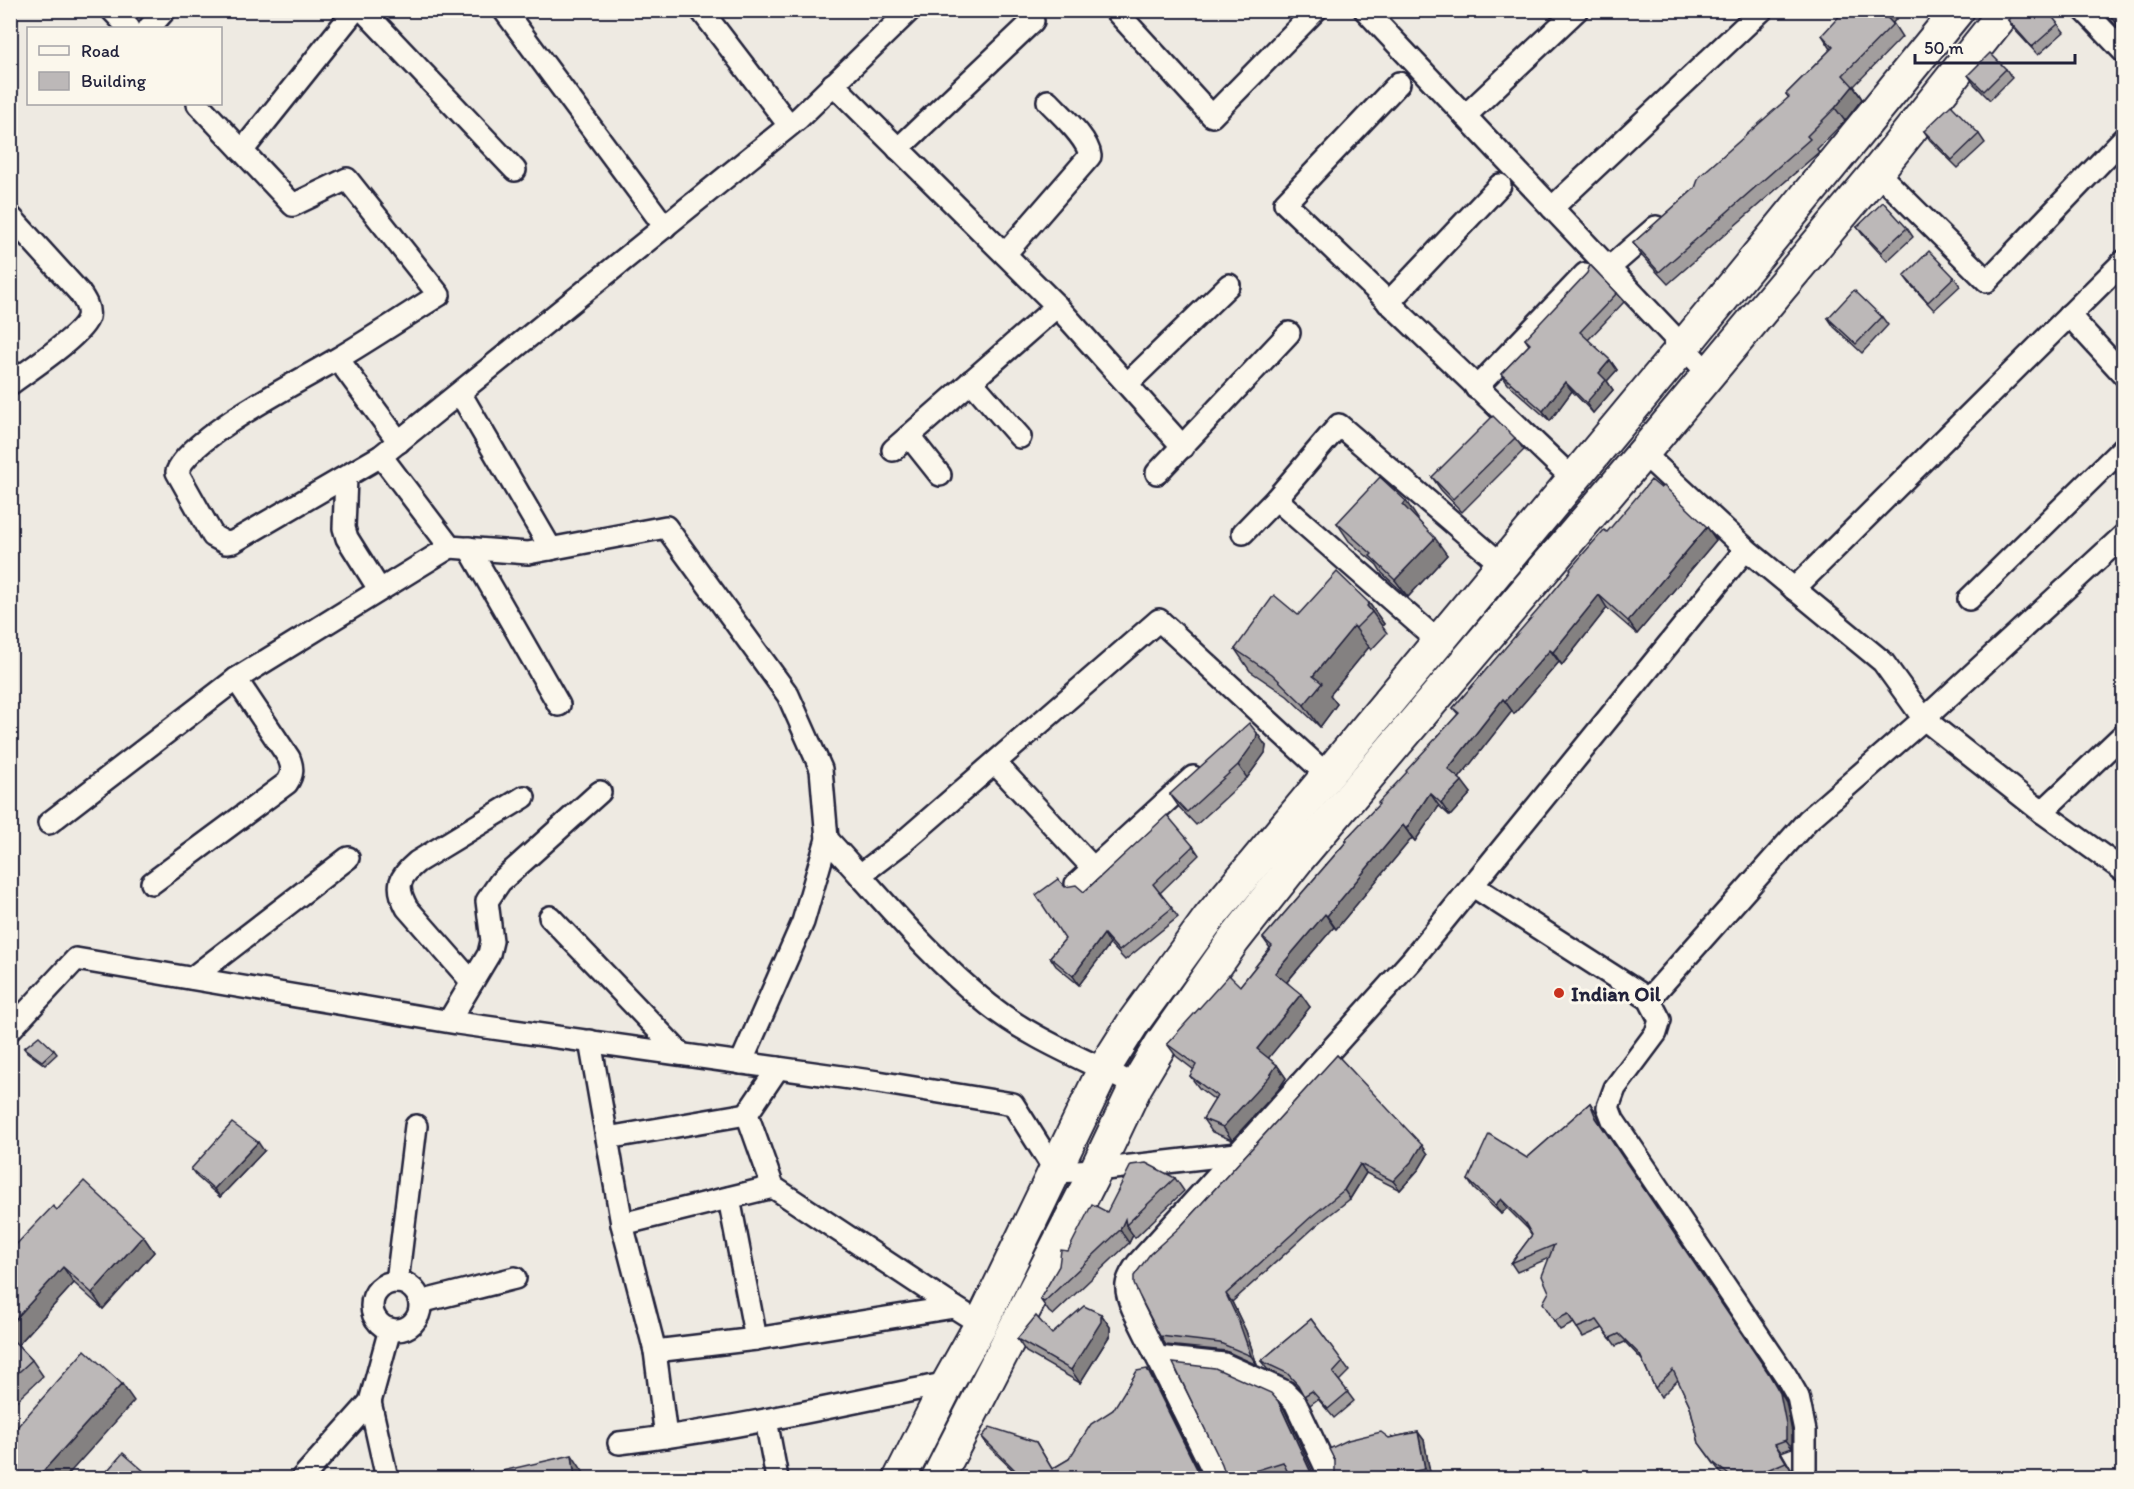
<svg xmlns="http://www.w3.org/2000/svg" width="2134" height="1489" viewBox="0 0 2134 1489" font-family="Itim,sans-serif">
	<rect width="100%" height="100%" fill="#eeeae2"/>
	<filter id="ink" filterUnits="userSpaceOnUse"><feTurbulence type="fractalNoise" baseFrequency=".0167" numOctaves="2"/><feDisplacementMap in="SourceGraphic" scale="12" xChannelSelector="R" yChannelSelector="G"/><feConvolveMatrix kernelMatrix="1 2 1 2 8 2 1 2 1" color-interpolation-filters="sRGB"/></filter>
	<g filter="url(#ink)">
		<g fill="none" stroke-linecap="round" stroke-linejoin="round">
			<g stroke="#22223b" stroke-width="26">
				<g id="minor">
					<polyline points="112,10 129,28"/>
					<polyline points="363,10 515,170"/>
					<polyline points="504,10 665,227"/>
					<polyline points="701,10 789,125"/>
					<polyline points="1115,10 1212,116 1316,10"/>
					<polyline points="1365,10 1708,373"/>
					<polyline points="2084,10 2124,52"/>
					<polyline points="149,28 165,10"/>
					<polyline points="1399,83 1285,203 1573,479"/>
					<polyline points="833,84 1057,306 1183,447"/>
					<path d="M 198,104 L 293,205 L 347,179 L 439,295 C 405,316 371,339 337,359 C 302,380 190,436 177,472 L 213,536 L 226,543 L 233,542 L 381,456 L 799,118 L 910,10"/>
					<polyline points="1465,116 1577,10"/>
					<polyline points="898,149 1033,21"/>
					<polyline points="242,151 355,10"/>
					<polyline points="1877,172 1987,281 2124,138"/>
					<polyline points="1552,208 1762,10"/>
					<path d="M 10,216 L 79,292 C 84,299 90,308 88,317 C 84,334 26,372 10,384"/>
					<path d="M 1005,254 L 1090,156 C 1088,138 1061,115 1048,101"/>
					<polyline points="1609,268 1656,227"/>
					<polyline points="1388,303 1500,185"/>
					<polyline points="2069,315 2124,375"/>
					<polyline points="338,359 399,442"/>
					<polyline points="971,381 1020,437"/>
					<polyline points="1127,384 1229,285"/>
					<polyline points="1476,388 1585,274"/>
					<polyline points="460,393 551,549"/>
					<polyline points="909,436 940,475"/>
					<polyline points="893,450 1057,306"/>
					<polyline points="1643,453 1746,549 1883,662 1924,719 2042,812 2124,871"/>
					<polyline points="381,456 450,547 528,553 666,527 788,695 821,769 827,839 803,922 741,1063"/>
					<polyline points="1157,473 1289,333"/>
					<polyline points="346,477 344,528 347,538 379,589"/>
					<polyline points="1276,499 1437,640"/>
					<polyline points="1243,533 1276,499 1339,425 1501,564"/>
					<polyline points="469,548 559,705"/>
					<polyline points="1794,589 2124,261"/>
					<polyline points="1969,599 2124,447"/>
					<polyline points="995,763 1093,868"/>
					<polyline points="2042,812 2124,734"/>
					<polyline points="49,823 236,679 450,547"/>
					<path d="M 827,839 C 879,895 929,957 989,1005 C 1033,1040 1087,1060 1136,1086"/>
					<polyline points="860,875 902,843 1159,620 1327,775"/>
					<path d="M 152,883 L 287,783 C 293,774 293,768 289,758 L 236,679"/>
					<polyline points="1076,884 1193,777"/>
					<polyline points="1473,886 1649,999 1660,1020 1656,1033 1615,1088 1608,1107 1613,1120 1786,1376 1798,1397 1805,1431 1805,1478"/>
					<polyline points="550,917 681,1054"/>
					<polyline points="192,978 348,858"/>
					<path d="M 472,982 L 407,908 C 395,886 399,877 417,862 L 524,797"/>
					<polyline points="1649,999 1808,820 1924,719 2124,535"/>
					<polyline points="449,1021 489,954 492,941 487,901 500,882 600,792"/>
					<polyline points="10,1030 76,959 457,1023 878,1082 1013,1104 1056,1172 1096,1170 1237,1154 1411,961 1746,549"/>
					<polyline points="590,1041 622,1224 655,1351 666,1437"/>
					<polyline points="778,1068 747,1114 773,1187 954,1307"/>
					<polyline points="607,1138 747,1114"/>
					<polyline points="729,1198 756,1339"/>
					<polyline points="622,1224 773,1187"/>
					<polyline points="397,1282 416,1126"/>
					<circle cx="396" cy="1306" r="24"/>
					<polyline points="420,1302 515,1278"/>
					<polyline points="655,1351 756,1339 954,1307 981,1324"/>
					<polyline points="1157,1357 1224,1364 1284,1391 1295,1402 1328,1472 1329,1478"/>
					<polyline points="370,1402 387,1478"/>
					<polyline points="766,1420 777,1478"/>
					<path d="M 619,1443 C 730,1430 839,1405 948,1383"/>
					<polyline points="302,1478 370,1402 390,1329"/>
					<path d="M 1217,1478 L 1133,1309 C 1124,1289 1124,1282 1138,1263 L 1237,1154"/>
				</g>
			</g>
			<g stroke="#22223b" stroke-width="36">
				<g id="highway">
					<polyline points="900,1478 948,1383 981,1324 1104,1069 1133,1023 1209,918 1683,347 1958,10"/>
					<polyline points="938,1478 1096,1170 1136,1086 1161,1044 1234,940 1298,859 1643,453 1877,172 2006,10"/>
				</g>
			</g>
			<use href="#minor" stroke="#fbf7ec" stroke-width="21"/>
			<use href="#highway" stroke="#fbf7ec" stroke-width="32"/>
		</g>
		<g fill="#a29e9e" stroke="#22223b" stroke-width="1.5">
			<polygon points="2104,10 2124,10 2124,34 2109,18"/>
			<polygon points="2008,20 2058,24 2064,32 2038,55 2014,29"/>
			<polygon points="1893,23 1902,37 1854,86 1862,99 1845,121 1817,149 1819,152 1668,284 1642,256 1633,243 1695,188 1789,98 1786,94 1831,49 1822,35"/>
			<polygon points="2006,69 2012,78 1990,100 1974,84 1968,75"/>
			<polygon points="1924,131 1979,134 1985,143 1958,168 1930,140"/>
			<polygon points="1857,227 1907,228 1913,237 1887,261 1863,235"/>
			<polygon points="1904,276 1954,277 1960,286 1934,310 1910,284"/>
			<polygon points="1617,293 1624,302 1588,340 1610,360 1617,370 1607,381 1613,390 1593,413 1572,391 1550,421 1508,384 1501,374 1529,345 1525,339"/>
			<polygon points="1882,317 1888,325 1862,353 1834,327 1828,318"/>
			<polygon points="1515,438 1524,450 1462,512 1441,490 1432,477"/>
			<polygon points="1417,519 1447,555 1408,597 1382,573 1377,565 1349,541 1337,523 1418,519"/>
			<polygon points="1707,527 1716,540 1637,634 1607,608 1562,665 1559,662 1514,714 1512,711 1459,778 1471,793 1450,816 1439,806 1415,841 1412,838 1336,929 1334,927 1287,982 1310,1007 1268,1058 1277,1065 1286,1078 1278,1090 1232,1140 1212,1132 1203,1119 1215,1100 1199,1088 1190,1076 1194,1070 1176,1056 1167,1044 1240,986 1270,948 1263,938 1346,842 1345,840 1379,805 1458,714 1453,708 1607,532"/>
			<polygon points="1369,603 1384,624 1382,626 1387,633 1371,650 1369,647 1330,695 1337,704 1320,727 1287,696 1250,671 1235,649 1298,615"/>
			<polygon points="1266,746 1265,753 1247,778 1196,825 1179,807 1170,794"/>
			<polygon points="1193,846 1199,855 1160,893 1178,917 1125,960 1110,944 1079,985 1056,966 1050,957 1065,939 1084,892"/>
			<polygon points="24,1048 54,1050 57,1054 45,1065 27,1052"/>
			<polygon points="1337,1055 1428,1154 1419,1169 1400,1190 1366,1173 1350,1199 1318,1224 1232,1302 1246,1331 1257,1365 1226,1351 1166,1345 1160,1336 1182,1225"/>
			<polygon points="1590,1103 1596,1112 1602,1127 1775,1383 1786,1402 1792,1432 1792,1448 1781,1452 1792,1471 1773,1479 1729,1479 1720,1472 1699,1443 1690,1406 1678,1380 1661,1397 1655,1388 1642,1360 1625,1342 1616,1346 1603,1328 1583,1337 1574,1323 1560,1330 1554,1321 1549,1292 1549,1258 1517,1272 1511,1263 1532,1235 1528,1229 1507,1208 1501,1214 1474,1189 1468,1180 1527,1158"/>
			<polygon points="264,1151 220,1197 197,1177 191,1169"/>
			<polygon points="1175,1178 1184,1191 1135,1238 1133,1235 1129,1243 1053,1315 1049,1312 1040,1299 1068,1251 1107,1212"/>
			<polygon points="57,1210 143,1236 154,1252 103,1309 74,1283 18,1345 32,1360 43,1376 11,1406 10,1405 10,1251"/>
			<polygon points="1101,1314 1110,1327 1110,1335 1080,1383 1026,1352 1017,1339 1052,1334"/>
			<polygon points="1311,1319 1349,1371 1339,1381 1354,1401 1334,1418 1318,1399 1310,1405 1301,1390 1293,1382 1267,1369 1261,1361"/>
			<polygon points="1153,1378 1203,1479 1022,1479 988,1446 982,1437 1036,1442 1052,1469 1069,1459 1113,1410"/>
			<polygon points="1278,1401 1284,1409 1287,1471 1264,1479 1219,1479 1222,1476"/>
			<polygon points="1418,1432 1424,1440 1431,1478 1331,1479 1389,1438"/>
		</g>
		<g fill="#848181" stroke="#22223b" stroke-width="1.5">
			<polygon points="1883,10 1904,10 1891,25 1882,12"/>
			<polygon points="1853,86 1862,99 1845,121 1835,108"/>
			<polygon points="1610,360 1617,370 1607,381 1613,390 1593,413 1586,403 1599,373"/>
			<polygon points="1565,382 1572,391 1550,421 1543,411"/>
			<polygon points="1406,501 1418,519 1415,522 1403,505"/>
			<polygon points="1707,527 1716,540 1637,634 1628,621"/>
			<polygon points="1435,538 1447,555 1408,597 1395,580"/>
			<polygon points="1599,595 1607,608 1562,665 1553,652"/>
			<polygon points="1369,603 1384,624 1382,626 1372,612 1367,606"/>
			<polygon points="1354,626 1369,647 1330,695 1337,704 1320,727 1304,705 1313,676"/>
			<polygon points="1550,650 1559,662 1514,714 1505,701"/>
			<polygon points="1503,699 1512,711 1457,781 1448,769"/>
			<polygon points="1257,733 1266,746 1265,753 1247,778 1238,765"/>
			<polygon points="1462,781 1471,793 1450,816 1441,803"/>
			<polygon points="1430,793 1439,806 1415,841 1406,829"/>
			<polygon points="1403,825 1412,838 1336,929 1327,916"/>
			<polygon points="1325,914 1334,927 1284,985 1275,973"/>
			<polygon points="1104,934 1110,944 1079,985 1073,976"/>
			<polygon points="1301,994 1310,1007 1266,1061 1257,1049"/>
			<polygon points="1277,1065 1286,1078 1278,1090 1232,1140 1223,1127"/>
			<polygon points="1590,1103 1596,1112 1602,1127 1775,1383 1786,1402 1792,1432 1792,1448 1786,1440 1596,1118"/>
			<polygon points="258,1142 264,1151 220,1197 214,1189"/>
			<polygon points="1422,1145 1428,1154 1419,1169 1400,1190 1393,1181"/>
			<polygon points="1360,1164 1366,1173 1350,1199 1344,1190"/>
			<polygon points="1501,1199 1507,1208 1501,1214 1495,1205"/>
			<polygon points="1125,1219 1126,1225 1133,1235 1129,1243 1120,1230"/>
			<polygon points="143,1236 154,1252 103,1309 92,1293"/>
			<polygon points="63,1267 74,1283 16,1347 10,1339 10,1325"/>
			<polygon points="1226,1294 1232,1302 1246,1331 1257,1365 1251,1356"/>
			<polygon points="1101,1314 1110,1327 1110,1335 1080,1383 1071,1370"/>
			<polygon points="1147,1369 1153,1378 1203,1479 1200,1475"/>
			<polygon points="122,1384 134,1401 64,1479 36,1479"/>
			<polygon points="1278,1401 1284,1409 1316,1479 1314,1479"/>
			<polygon points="1418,1432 1424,1440 1431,1478 1425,1469"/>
			<polygon points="1775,1444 1781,1452 1792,1471 1786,1462"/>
			<polygon points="572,1455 584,1473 585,1479 575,1479"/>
		</g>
		<g fill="#bcb8b8" stroke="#22223b" stroke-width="1.5">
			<polygon points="1845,10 1883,10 1882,12 1893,24 1843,75 1853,86 1835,108 1807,136 1810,139 1659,272 1633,243 1695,188 1699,177 1789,97 1786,94 1833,47 1822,35"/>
			<polygon points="2018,10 2047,10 2058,24 2032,47 2008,20"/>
			<polygon points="2105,10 2124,10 2124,31"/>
			<polygon points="1990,53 2006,69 1984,91 1968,75"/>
			<polygon points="1951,105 1979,134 1952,160 1924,131"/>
			<polygon points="1883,202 1907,228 1881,252 1857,227"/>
			<polygon points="1929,251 1954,277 1928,302 1904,276"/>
			<polygon points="1590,265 1617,293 1580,332 1610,360 1599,373 1606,380 1586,403 1565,382 1543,411 1501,374 1530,344 1525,339 1587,273"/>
			<polygon points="1854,290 1882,317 1856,344 1828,318"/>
			<polygon points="1493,416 1515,438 1453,499 1432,477"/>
			<polygon points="1380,477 1406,501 1403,505 1435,538 1395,580 1370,556 1372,554 1337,523"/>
			<polygon points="1651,480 1661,488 1664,486 1707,527 1628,621 1599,595 1553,652 1550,650 1505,701 1503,699 1448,769 1462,781 1441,803 1430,793 1406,829 1403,825 1327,916 1325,914 1275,973 1301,994 1257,1049 1277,1065 1269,1077 1223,1127 1203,1119 1217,1096 1190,1076 1196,1065 1167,1044 1229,975 1240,986 1272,946 1263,938 1347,841 1345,840 1379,804 1378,803 1407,772 1406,771 1459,713 1453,708 1544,603 1571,570 1570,569 1604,530 1607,532"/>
			<polygon points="1337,572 1369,603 1367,606 1372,612 1356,628 1354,626 1313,676 1322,683 1304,705 1272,674 1235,649 1274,595 1298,615"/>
			<polygon points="1249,723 1257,733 1256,740 1238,765 1187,812 1170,794"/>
			<polygon points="1167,815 1193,846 1153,884 1172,908 1119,951 1104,934 1073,976 1050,957 1065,939 1036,895 1058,879 1065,887 1076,885 1084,892"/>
			<polygon points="39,1036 54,1050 42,1061 24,1048"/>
			<polygon points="1337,1055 1422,1145 1413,1160 1393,1181 1360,1164 1344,1190 1312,1216 1226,1294 1239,1322 1251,1356 1220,1343 1160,1336 1139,1295 1134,1284 1134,1276 1150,1254 1182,1225"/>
			<polygon points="1590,1103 1596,1118 1769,1374 1780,1393 1786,1424 1786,1440 1775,1444 1786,1462 1746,1479 1734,1479 1714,1463 1699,1443 1690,1406 1673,1370 1655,1388 1640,1355 1619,1334 1610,1338 1597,1320 1577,1328 1568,1314 1554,1321 1543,1303 1549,1292 1542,1276 1554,1245 1511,1263 1532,1235 1525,1223 1501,1199 1495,1205 1468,1180 1489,1134 1527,1158"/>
			<polygon points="232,1123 258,1142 214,1189 191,1169"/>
			<polygon points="1146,1163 1175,1178 1126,1225 1125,1219 1120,1230 1044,1302 1040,1299 1059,1266 1061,1250 1068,1251 1092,1204 1107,1212 1131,1165"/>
			<polygon points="84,1181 143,1236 92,1293 63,1267 10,1325 10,1251 53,1206 57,1210"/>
			<polygon points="1084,1306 1101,1314 1101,1322 1071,1370 1017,1339 1036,1316 1052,1334"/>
			<polygon points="1311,1319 1343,1362 1333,1373 1348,1392 1328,1409 1312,1391 1304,1396 1298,1385 1287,1373 1261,1361"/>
			<polygon points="10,1337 32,1360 10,1380"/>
			<polygon points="85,1350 122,1384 36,1479 10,1479 10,1435"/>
			<polygon points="1173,1363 1215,1368 1271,1393 1278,1401 1313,1477 1315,1479 1291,1479 1283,1462 1229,1479 1219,1479 1222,1476 1224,1470 1222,1464"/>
			<polygon points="1147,1369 1200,1475 1203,1479 1024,1479 982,1437 990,1427 1036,1442 1052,1469 1069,1459 1091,1424 1113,1410 1137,1371"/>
			<polygon points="1381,1432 1389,1438 1418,1432 1425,1469 1405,1473 1408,1479 1331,1479 1335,1473 1335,1461 1329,1449 1348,1440"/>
			<polygon points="123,1453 153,1479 100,1479"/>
			<polygon points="572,1455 575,1479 503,1479 502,1471"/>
		</g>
	</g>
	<circle fill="#c8321e" stroke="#fbf7ec" stroke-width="2" cx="1559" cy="993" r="6"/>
	<g text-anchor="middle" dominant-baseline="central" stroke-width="6" stroke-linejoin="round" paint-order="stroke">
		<g font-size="21" font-weight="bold" fill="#22223b" stroke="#fbf7ec" text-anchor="start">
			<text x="1571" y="993">Indian Oil</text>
		</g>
	</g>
	<rect width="2134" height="1489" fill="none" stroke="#fbf7ec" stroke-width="36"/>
	<rect x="18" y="18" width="2098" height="1453" fill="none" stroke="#22223b" stroke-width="2" filter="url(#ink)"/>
	<rect x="27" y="27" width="195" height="78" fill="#fbf7ec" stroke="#a4a2a5" stroke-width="1.5"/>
	<rect x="39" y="46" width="30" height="9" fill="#fbf7ec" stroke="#a4a2a5" stroke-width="1.5"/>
	<text x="81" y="57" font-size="18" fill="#22223b">Road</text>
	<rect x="39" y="72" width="30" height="18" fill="#bcb8b8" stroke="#a4a2a5" stroke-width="1.5"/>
	<text x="81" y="87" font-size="18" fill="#22223b">Building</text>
	<path d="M1915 54v9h160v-9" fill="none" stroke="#22223b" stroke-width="3"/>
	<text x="1924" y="54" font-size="18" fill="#22223b" stroke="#fbf7ec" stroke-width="4.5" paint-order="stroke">50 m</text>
</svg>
